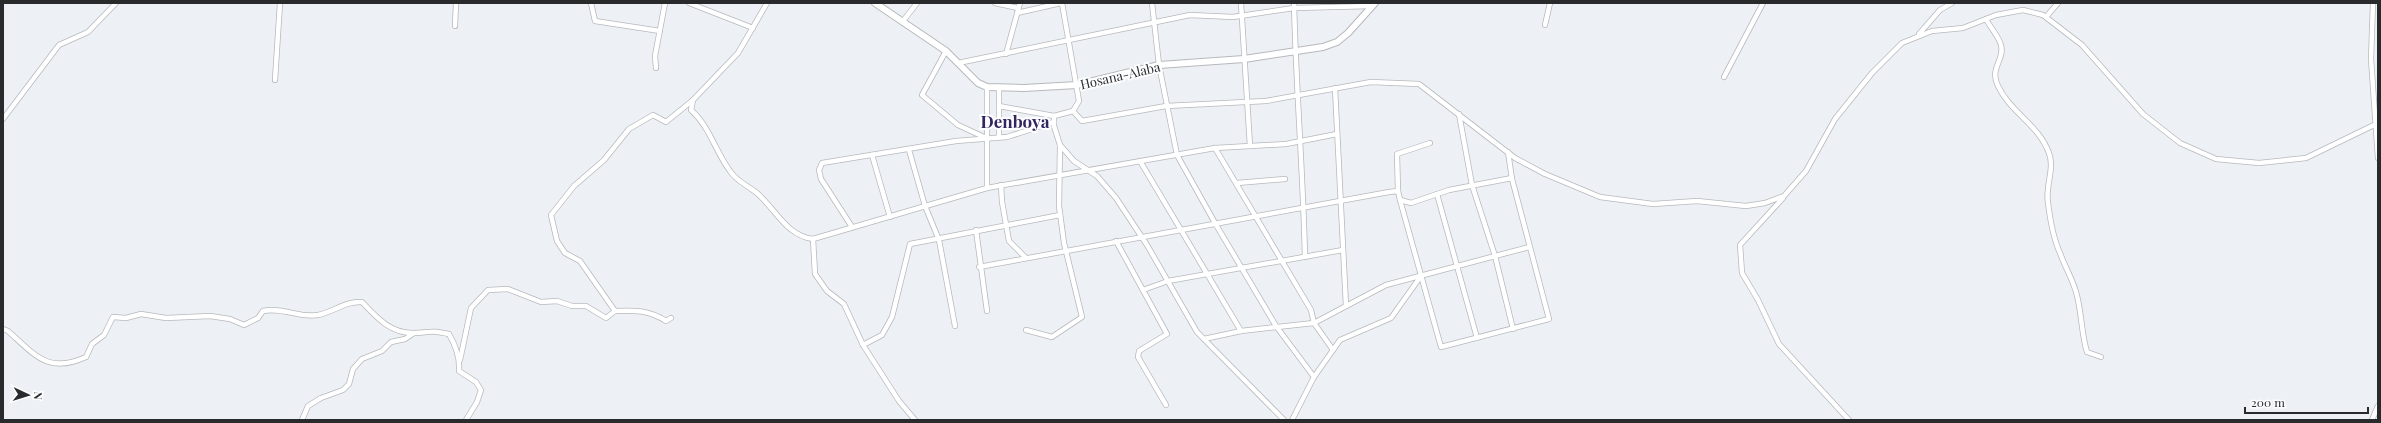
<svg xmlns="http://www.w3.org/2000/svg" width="2381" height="423" viewBox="0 0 2381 423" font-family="'Playfair Display',serif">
	<rect width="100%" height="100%" fill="#edf0f4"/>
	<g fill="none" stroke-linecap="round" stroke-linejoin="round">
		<g stroke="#b6b9bc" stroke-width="6">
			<g id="minor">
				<polyline points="591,3 595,21 660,31"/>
				<polyline points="689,3 753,28"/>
				<path d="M 767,3 L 738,53 L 693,100 L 691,110 C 710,127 715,151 730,171 C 737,182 749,186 758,194 C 776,210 787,236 813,239"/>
				<polyline points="995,3 1018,8"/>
				<polyline points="1062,3 1079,101 1073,111 1054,116 1054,126 1060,145 1074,161 1097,176 1116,198 1147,245 1197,332 1284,420"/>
				<polyline points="1152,3 1159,65 1177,155 1215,223 1276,326 1314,377"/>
				<polyline points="1241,3 1250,146"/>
				<path d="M 1294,3 C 1296,88 1303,172 1305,257"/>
				<polyline points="2373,3 2371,59 2378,158"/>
				<polyline points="1017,13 1061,3"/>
				<polyline points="2046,17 2058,3"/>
				<path d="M 1986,19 C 1990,27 1999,37 2001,45 C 2005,60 1989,68 1998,86 C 2010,112 2039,125 2049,153 C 2055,169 2045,186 2048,203 C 2050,219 2053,238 2060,253 C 2065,267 2072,278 2076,292 C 2082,312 2081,333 2087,352 L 2101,357"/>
				<polyline points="903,21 917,3"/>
				<polyline points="1545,25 1550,3"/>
				<polyline points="455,26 456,3"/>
				<polyline points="1919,34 1940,10 1952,3"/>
				<polyline points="946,51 922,95 958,125 986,138"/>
				<polyline points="1006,54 1020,3"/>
				<polyline points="958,63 1190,15 1233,17 1294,8 1372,6"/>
				<polyline points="656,68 655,56 665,3"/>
				<polyline points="1724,77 1763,3"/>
				<polyline points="275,80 280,3"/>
				<polyline points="999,88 999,106 1054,116"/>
				<polyline points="1335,88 1346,306"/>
				<polyline points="1073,111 1082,121 1166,106 1266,101 1371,82 1419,84 1515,158 1545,174 1600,197 1653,204 1697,201 1746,206 1765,203 1784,196 1806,171 1835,119 1872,73 1902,43 1932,31 1963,28 1996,15 2023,10 2043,15 2082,45 2143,114 2180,143 2216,159 2259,163 2306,158 2374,125 2378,126"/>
				<polyline points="1459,114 1472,185 1495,256 1513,329"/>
				<polyline points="3,119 59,45 88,32 116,3"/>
				<polyline points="999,137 999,106"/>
				<polyline points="1215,148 1311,310 1314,323 1333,350"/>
				<polyline points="909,150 925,206 939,240 955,326"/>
				<polyline points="872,155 890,217"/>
				<polyline points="1140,161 1241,331"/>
				<polyline points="1237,183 1285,179"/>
				<polyline points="1001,185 1002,202 1009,241 1026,258"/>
				<polyline points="987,188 1215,148 1286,144 1337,134"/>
				<polyline points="1398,191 1397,154 1430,143"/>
				<polyline points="1437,194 1477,338"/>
				<polyline points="1783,198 1740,245 1742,273 1758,300 1779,344 1849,420"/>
				<polyline points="1400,200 1441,347 1549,319 1512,179 1508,152"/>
				<polyline points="852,227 821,179 819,170 822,163 956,141 1007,137 1054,122"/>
				<polyline points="976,230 987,311"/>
				<polyline points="1116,241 1167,334 1139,351 1138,357 1166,405"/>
				<polyline points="979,267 1389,192 1398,191 1400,200 1411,203 1449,190 1512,178"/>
				<polyline points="1143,290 1168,281 1343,250"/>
				<path d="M 671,318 L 666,321 C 649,310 634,310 615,311 L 580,261 L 565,253 L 557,241 L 551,215 L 574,186 L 604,160 L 629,129 L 653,115 L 666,122 L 693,100"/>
				<path d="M 3,329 L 8,331 C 36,356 48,374 86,357 L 92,344 L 104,335 L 113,317 L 126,318 L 141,314 L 166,318 L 210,316 L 230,319 L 244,325 L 258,318 L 263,311 C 284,307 298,318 318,315 C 334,312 345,301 362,302 C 377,318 391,334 415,333 C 431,332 431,330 449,334 C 456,346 460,358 459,371 L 476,382 L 481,390 L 477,402 L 466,420"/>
				<polyline points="1026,330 1052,337 1082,317 1064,243 1059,206 1060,145"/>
				<polyline points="1204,339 1241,331 1314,323 1386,285 1529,247"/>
				<polyline points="863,345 882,335 892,317 910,244 1060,215"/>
				<polyline points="460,360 471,308 488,290 508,289 541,302 557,301 572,306 586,306 606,318 615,311"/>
				<polyline points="302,420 308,406 321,398 343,390 349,384 353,369 362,359 382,351 391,342 405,339 414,333"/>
				<polyline points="915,420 899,401 863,345 844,304 827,291 815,274 813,239 987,188 987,87"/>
				<polyline points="1292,420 1314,377 1340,340 1391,318 1421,276"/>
				<polyline points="2372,420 2378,406"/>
			</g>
		</g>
		<g stroke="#b6b9bc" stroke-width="8">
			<polyline id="secondary" points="875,3 946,51 978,83 987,87 1024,88 1077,85 1159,65 1244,59 1323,47 1337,42 1348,33 1375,3"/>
		</g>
		<use href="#minor" stroke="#fff" stroke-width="4.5"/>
		<use href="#secondary" stroke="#fff" stroke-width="6"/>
	</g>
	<g text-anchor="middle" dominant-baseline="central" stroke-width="4" stroke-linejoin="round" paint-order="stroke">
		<g font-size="13" fill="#292a2c" stroke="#fcfeff">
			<text transform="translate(1120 75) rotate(-13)">Hosana-Alaba</text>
		</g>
		<g font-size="17" font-weight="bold" fill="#34245f" stroke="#fcfeff">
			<text x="1015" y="121">Denboya</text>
		</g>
	</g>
	<rect width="2381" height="423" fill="none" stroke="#292a2c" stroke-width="8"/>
	<g transform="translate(28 395) rotate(94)" stroke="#fcfeff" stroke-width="3" paint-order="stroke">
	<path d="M0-3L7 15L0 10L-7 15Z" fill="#292a2c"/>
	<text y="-6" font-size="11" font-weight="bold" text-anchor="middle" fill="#292a2c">N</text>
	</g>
	<path d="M2245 407v6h123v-6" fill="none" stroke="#292a2c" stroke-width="2"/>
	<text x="2251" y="407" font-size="12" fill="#292a2c" stroke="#fcfeff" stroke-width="3" paint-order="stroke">200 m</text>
</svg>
